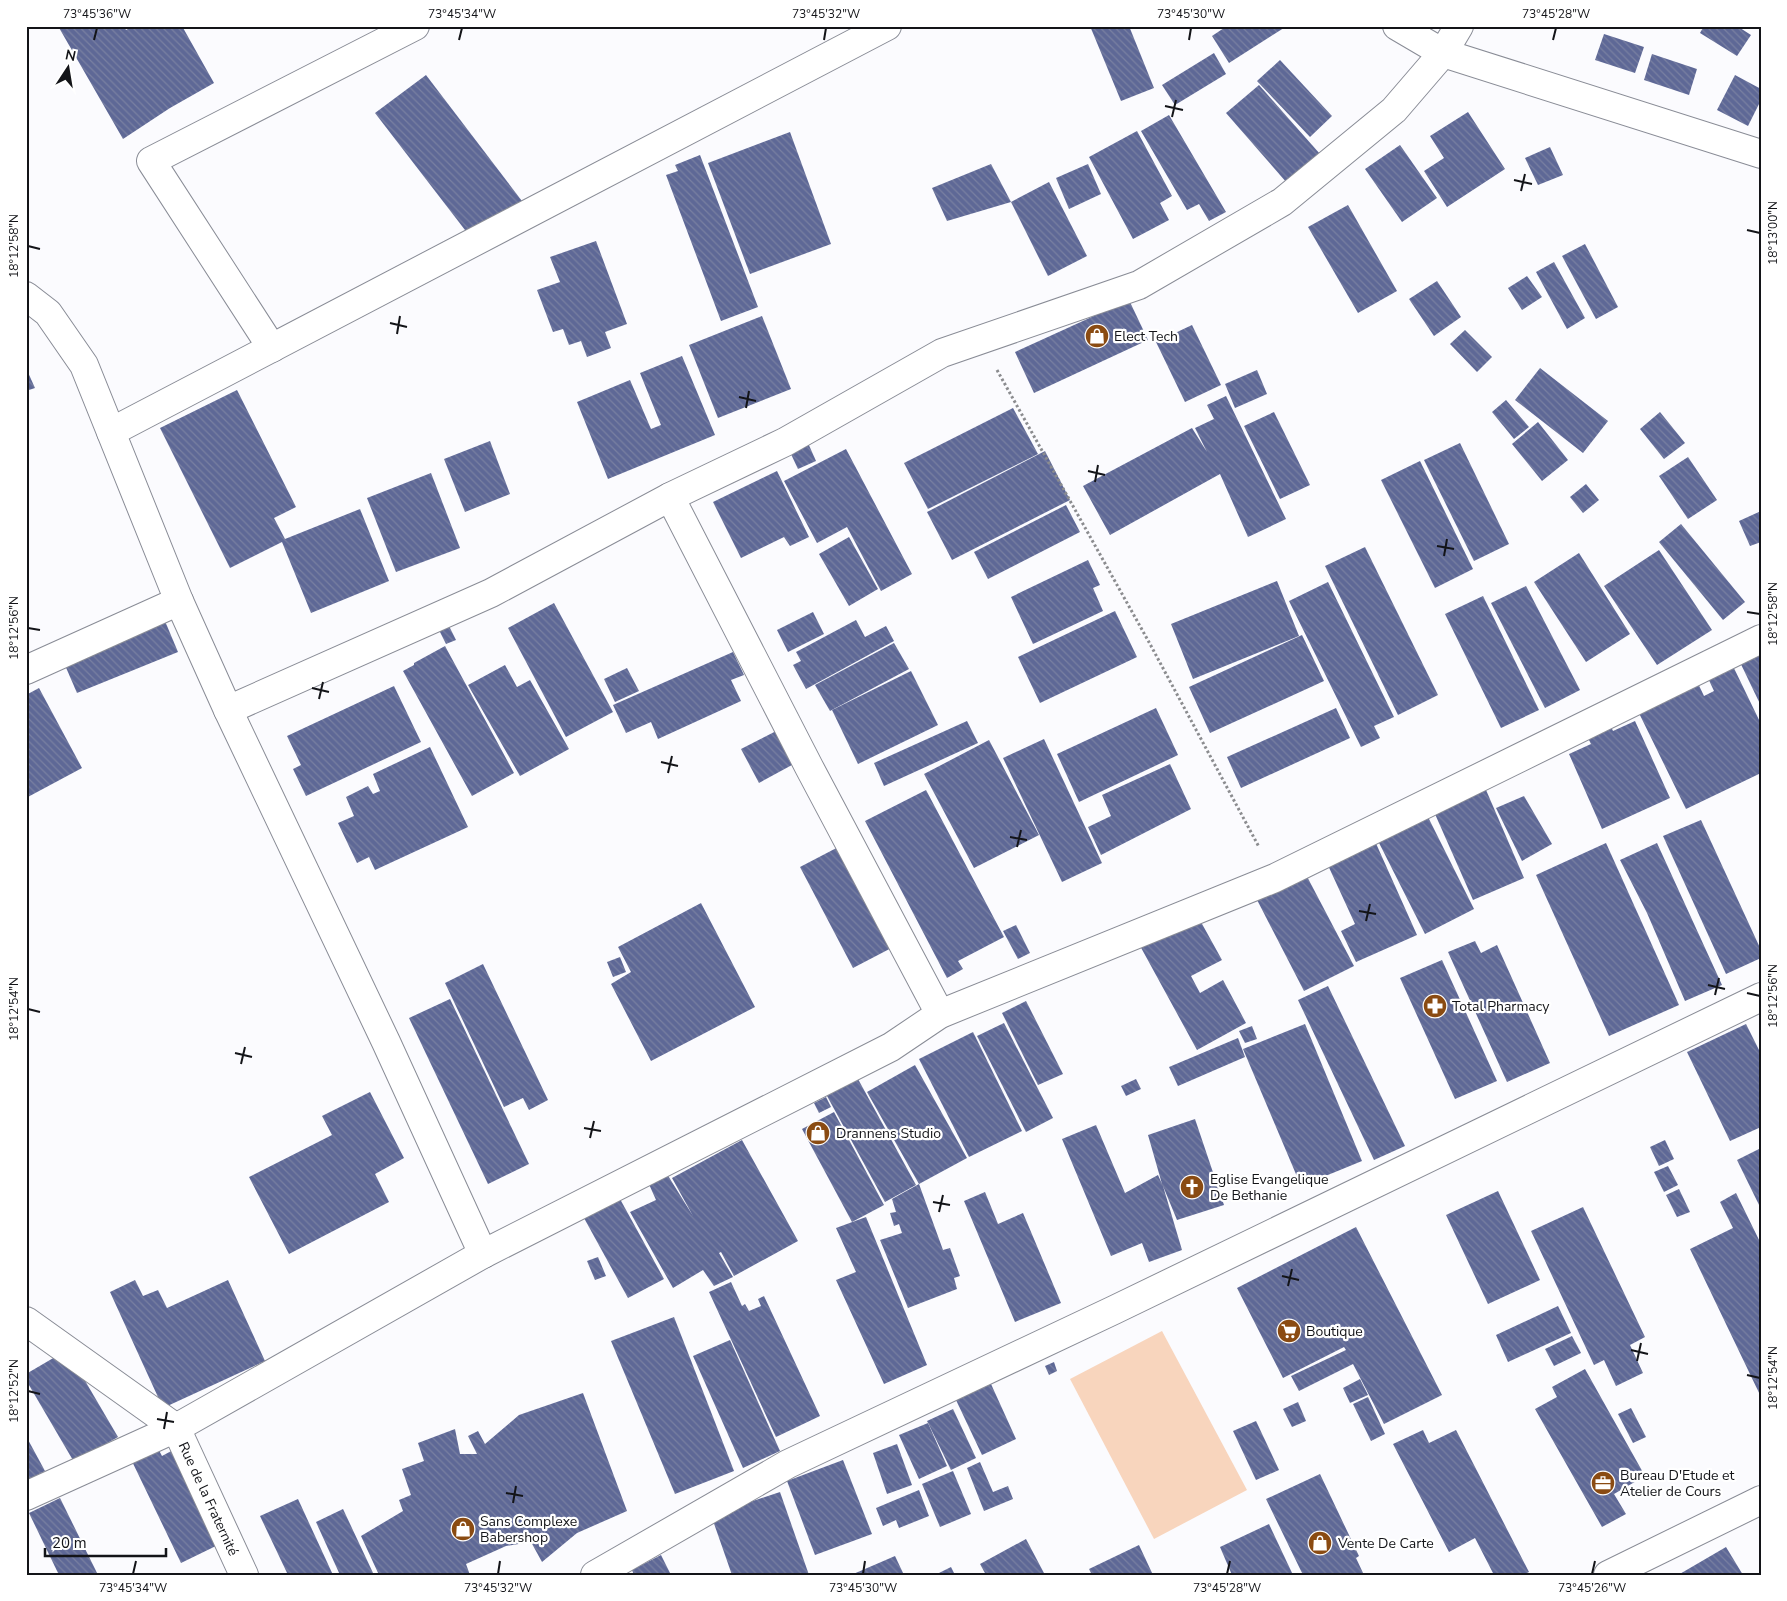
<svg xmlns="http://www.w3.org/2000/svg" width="1787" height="1601" viewBox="0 0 1787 1601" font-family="'Nunito Sans',sans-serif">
	<defs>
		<pattern id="building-back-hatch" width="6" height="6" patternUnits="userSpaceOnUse" patternTransform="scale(1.25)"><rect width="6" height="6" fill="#5e6896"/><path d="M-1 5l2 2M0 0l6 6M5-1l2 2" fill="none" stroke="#7980a1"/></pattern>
	</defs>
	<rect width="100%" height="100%" fill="#fbfbfe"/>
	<polygon fill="#f8d5bd" points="1162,1331 1247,1490 1154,1539 1070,1379"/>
	<g fill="url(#building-back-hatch)">
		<polygon points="58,26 124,26 126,30 133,26 182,26 214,83 170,108 123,139"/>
		<polygon points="1090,26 1129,26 1154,88 1121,101"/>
		<polygon points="1227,26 1287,26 1229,63 1212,36"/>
		<polygon points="1704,26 1737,26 1751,35 1737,56 1700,33"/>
		<polygon points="1604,34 1644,47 1635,73 1595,60"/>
		<polygon points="1214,53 1226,74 1175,105 1162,85"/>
		<polygon points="1652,54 1697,69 1689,95 1644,80"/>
		<polygon points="1280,60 1332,116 1310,137 1257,81"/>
		<polygon points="426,75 525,205 475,243 375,113"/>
		<polygon points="1735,75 1761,89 1761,100 1748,126 1717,110"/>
		<polygon points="1259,85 1320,154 1287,183 1226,113"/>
		<polygon points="1468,112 1505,169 1447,207 1424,171 1444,158 1430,136"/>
		<polygon points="1169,115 1226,212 1209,221 1199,204 1187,210 1141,131"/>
		<polygon points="1137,131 1172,196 1160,203 1169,220 1133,239 1089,157"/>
		<polygon points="790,132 831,244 750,274 708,163"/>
		<polygon points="1400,145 1437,198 1402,222 1365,169"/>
		<polygon points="1550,147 1563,175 1538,185 1525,158"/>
		<polygon points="700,155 758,307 721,321 666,175 678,171 675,165"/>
		<polygon points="991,164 1011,202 947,221 932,188"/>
		<polygon points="1088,164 1101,194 1069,209 1056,178"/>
		<polygon points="1049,182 1087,256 1048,276 1011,202"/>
		<polygon points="1348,205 1397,291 1358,313 1308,227"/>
		<polygon points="596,241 627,324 605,332 611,348 587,357 581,341 569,345 563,329 553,332 537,290 560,282 550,257"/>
		<polygon points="1585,244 1618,307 1596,319 1562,256"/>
		<polygon points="1554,262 1585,318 1567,329 1536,272"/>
		<polygon points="1527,276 1542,297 1522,310 1508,288"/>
		<polygon points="1437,281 1461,317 1434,336 1409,299"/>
		<polygon points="1129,300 1148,340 1034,393 1015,352"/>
		<polygon points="762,316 791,389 718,418 689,345"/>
		<polygon points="1192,325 1221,385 1185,402 1156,342"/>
		<polygon points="1465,330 1492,357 1477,372 1450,344"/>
		<polygon points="682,356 715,435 608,479 577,402 630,380 651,429 661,425 640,373"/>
		<polygon points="26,368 35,388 26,391"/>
		<polygon points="1540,368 1608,421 1583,453 1515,400"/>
		<polygon points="1257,370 1267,394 1235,408 1225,384"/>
		<polygon points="237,390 296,507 274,518 285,539 360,509 389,581 311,613 282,542 230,568 160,428"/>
		<polygon points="1226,396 1286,519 1248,537 1220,474 1110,535 1083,486 1192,428 1207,452 1195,428 1214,419 1207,405"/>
		<polygon points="1506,400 1529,427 1514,439 1492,412"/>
		<polygon points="1013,408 1038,454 928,509 904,463"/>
		<polygon points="1274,412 1310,485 1280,499 1244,426"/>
		<polygon points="1660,412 1685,443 1664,459 1640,429"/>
		<polygon points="1538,422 1568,460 1542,481 1512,444"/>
		<polygon points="490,441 510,494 465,512 444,459"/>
		<polygon points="808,443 816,461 798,469 790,452"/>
		<polygon points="1460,443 1509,544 1474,561 1424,460"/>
		<polygon points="846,449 912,574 881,591 847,527 817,543 784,481"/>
		<polygon points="1045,451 1070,500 952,560 927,512"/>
		<polygon points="1688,457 1717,500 1688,519 1659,476"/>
		<polygon points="1420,461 1473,569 1435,588 1381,480"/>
		<polygon points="777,471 809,537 790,546 784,537 741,558 713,502"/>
		<polygon points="431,473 460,548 396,572 367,498"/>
		<polygon points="1586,484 1599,500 1583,513 1570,497"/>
		<polygon points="1066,505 1080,532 988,579 974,552"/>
		<polygon points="1761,511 1761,542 1750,546 1739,521"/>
		<polygon points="1681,524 1745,602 1723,620 1659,542"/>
		<polygon points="849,537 878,589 849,606 819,554"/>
		<polygon points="1365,547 1438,695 1398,715 1325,566"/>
		<polygon points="1659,550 1712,630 1657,665 1604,586"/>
		<polygon points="1579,553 1630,634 1586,662 1534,582"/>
		<polygon points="1088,560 1100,585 1093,588 1103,611 1033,644 1011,597"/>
		<polygon points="1277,581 1299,636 1193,679 1171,624"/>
		<polygon points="1328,582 1394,717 1374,726 1380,738 1361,747 1289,601"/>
		<polygon points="1526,586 1580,690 1545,708 1491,603"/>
		<polygon points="1483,596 1539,710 1501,728 1445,614"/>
		<polygon points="554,603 613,712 566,737 508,628"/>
		<polygon points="1115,611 1137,657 1040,703 1018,657"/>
		<polygon points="813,612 824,634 788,652 777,630"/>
		<polygon points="162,614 178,652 77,693 61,656"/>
		<polygon points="856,620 865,637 886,626 894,641 806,689 793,665 801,661 796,652"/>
		<polygon points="447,622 456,640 446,644 437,626"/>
		<polygon points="1302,635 1324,681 1210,733 1189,687"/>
		<polygon points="894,643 909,669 830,711 815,685"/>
		<polygon points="1761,644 1761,706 1737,656"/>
		<polygon points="445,646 514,773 472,796 403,671 414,665 414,663"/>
		<polygon points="733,652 744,675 731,680 741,701 658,739 651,722 626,733 613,705"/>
		<polygon points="1731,662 1761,724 1761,773 1686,809 1635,705 1695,677 1704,696 1714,691 1706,674"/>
		<polygon points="505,665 517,687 530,680 569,749 520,776 468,685"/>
		<polygon points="627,668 639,691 615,702 604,679"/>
		<polygon points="911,671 938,725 858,764 832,710"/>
		<polygon points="394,686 421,742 306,796 293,769 301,765 287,736"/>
		<polygon points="39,688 82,768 26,798 26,695"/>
		<polygon points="1156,708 1178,755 1079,802 1057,754"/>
		<polygon points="1336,708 1350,738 1241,788 1227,757"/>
		<polygon points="1608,720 1613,731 1635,721 1670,798 1602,829 1569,754 1591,744 1584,730"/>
		<polygon points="967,721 978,743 884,786 874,763"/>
		<polygon points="786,726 803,759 759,783 741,749"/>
		<polygon points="1044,739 1102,863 1062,882 1003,758"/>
		<polygon points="989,740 1039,835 974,868 924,774"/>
		<polygon points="430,747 468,827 375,870 369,857 357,863 338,823 354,816 346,797 368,786 373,794 380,791 373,774"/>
		<polygon points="1170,764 1191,809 1101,855 1088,827 1111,816 1102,795"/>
		<polygon points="1483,783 1524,878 1473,900 1431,805"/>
		<polygon points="926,790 1004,937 958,961 963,969 947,978 865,821"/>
		<polygon points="1524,796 1552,844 1522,861 1496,808"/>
		<polygon points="1421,803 1474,909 1425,934 1371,827"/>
		<polygon points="1701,820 1761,950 1761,958 1726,974 1663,836"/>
		<polygon points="1374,839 1417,935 1356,962 1341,931 1355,924 1326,861"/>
		<polygon points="846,843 899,944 853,968 800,867"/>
		<polygon points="1606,843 1679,1005 1609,1036 1536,875"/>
		<polygon points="1657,843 1722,985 1685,1001 1647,913 1620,860"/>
		<polygon points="1302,867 1354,966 1304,991 1253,892"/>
		<polygon points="701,903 755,1007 651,1061 611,984 631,972 618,947"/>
		<polygon points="1196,913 1222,960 1191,976 1200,993 1223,980 1246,1023 1197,1050 1139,944"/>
		<polygon points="1016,925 1030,953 1018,959 1003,931"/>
		<polygon points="1475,941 1481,953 1497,945 1550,1063 1507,1082 1448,952"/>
		<polygon points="620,957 626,972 613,977 607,962"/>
		<polygon points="1442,960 1497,1081 1455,1099 1400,978"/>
		<polygon points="483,964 548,1100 529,1110 523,1098 504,1107 445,983"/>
		<polygon points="1328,986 1405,1146 1374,1160 1298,1000"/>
		<polygon points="450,999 529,1164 488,1184 409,1018"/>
		<polygon points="1026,1001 1063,1074 1038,1085 1002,1013"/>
		<polygon points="1004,1023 1053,1118 1026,1132 977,1036"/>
		<polygon points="1305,1024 1362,1161 1301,1186 1243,1049"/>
		<polygon points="1746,1024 1761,1054 1761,1127 1730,1141 1687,1052"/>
		<polygon points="1252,1026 1257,1039 1245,1043 1239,1031"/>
		<polygon points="973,1032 1022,1131 969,1157 919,1059"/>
		<polygon points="1238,1038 1245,1057 1178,1086 1169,1067"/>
		<polygon points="915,1065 967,1158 919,1184 867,1092"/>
		<polygon points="858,1079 916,1185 885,1202 827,1096"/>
		<polygon points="1136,1079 1141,1089 1126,1096 1121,1086"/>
		<polygon points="370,1092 404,1158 375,1174 389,1202 289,1254 249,1177 332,1135 322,1116"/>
		<polygon points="826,1097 831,1107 819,1113 814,1103"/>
		<polygon points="834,1112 884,1205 852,1222 802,1129"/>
		<polygon points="1195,1119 1224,1205 1177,1220 1163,1186 1182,1250 1149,1262 1142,1243 1111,1256 1062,1139 1096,1125 1125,1193 1158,1175 1162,1184 1148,1135"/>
		<polygon points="742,1140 798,1241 734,1276 721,1252 719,1253 733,1277 714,1286 703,1270 673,1288 630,1212 656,1200 648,1182 667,1174 693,1216 672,1178"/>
		<polygon points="1665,1140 1674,1159 1659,1166 1650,1147"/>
		<polygon points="1761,1148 1761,1209 1737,1160"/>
		<polygon points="1668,1166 1678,1185 1664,1192 1654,1172"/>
		<polygon points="919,1184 943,1250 950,1248 960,1276 954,1278 957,1289 908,1308 880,1240 902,1233 899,1224 894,1226 890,1213 896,1212 892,1199"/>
		<polygon points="1679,1189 1690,1212 1677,1217 1666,1195"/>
		<polygon points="1498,1191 1540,1280 1488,1304 1446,1215"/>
		<polygon points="985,1192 998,1224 1023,1213 1061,1303 1015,1322 964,1201"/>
		<polygon points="1736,1193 1761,1244 1761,1397 1690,1249 1733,1228 1720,1202"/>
		<polygon points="620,1199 664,1279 628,1298 584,1218"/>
		<polygon points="1583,1207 1645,1337 1630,1345 1643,1373 1616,1386 1604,1360 1594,1365 1531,1231"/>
		<polygon points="866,1217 927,1365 884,1384 836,1280 856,1272 836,1228"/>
		<polygon points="1356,1227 1442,1395 1384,1424 1353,1364 1299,1391 1291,1376 1346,1350 1344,1347 1283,1378 1237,1288"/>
		<polygon points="598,1257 606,1276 595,1280 587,1261"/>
		<polygon points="135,1280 143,1296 158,1290 167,1308 228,1280 265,1361 163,1408 110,1292"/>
		<polygon points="731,1282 742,1306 745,1304 749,1311 761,1306 758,1299 764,1296 820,1416 776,1437 709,1292"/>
		<polygon points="1558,1306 1571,1333 1508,1362 1496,1335"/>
		<polygon points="674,1317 734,1471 675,1494 611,1341"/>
		<polygon points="1572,1336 1581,1353 1554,1366 1545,1349"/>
		<polygon points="730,1340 780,1451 743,1468 693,1356"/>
		<polygon points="67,1350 118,1437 74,1462 26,1380 26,1374"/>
		<polygon points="1054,1362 1057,1371 1049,1375 1045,1366"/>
		<polygon points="1585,1369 1645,1476 1614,1494 1626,1514 1602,1527 1535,1409 1557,1397 1552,1387"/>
		<polygon points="1360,1379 1368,1395 1350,1403 1343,1388"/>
		<polygon points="991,1384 1016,1439 982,1455 956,1400"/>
		<polygon points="583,1393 627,1511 577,1533 542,1562 531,1542 506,1546 466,1564 470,1575 379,1575 361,1536 403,1511 399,1500 411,1495 402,1469 424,1461 418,1443 455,1429 460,1454 477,1454 468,1436 478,1431 485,1444 519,1415"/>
		<polygon points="1368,1397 1385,1434 1371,1441 1353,1404"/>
		<polygon points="1298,1402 1306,1421 1292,1427 1283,1409"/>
		<polygon points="1631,1408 1646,1437 1633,1443 1618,1414"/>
		<polygon points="953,1409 976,1458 951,1470 927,1421"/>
		<polygon points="1256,1421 1279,1470 1256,1480 1233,1431"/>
		<polygon points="928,1423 947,1466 919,1479 899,1435"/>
		<polygon points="1423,1430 1429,1443 1456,1430 1529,1572 1523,1575 1494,1575 1475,1538 1449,1552 1393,1444"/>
		<polygon points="26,1436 45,1471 26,1481"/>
		<polygon points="153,1439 162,1456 175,1449 220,1544 181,1563 127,1451"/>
		<polygon points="897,1444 912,1485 887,1494 873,1453"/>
		<polygon points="843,1460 872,1534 815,1555 787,1481"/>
		<polygon points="980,1462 993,1492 1008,1486 1013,1499 984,1511 967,1468"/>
		<polygon points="953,1471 971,1514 940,1527 922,1484"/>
		<polygon points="1320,1474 1359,1556 1356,1558 1364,1575 1303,1575 1266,1499"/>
		<polygon points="919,1490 929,1516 899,1528 896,1520 883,1526 876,1508"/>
		<polygon points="780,1492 809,1575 732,1575 711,1515"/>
		<polygon points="60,1498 98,1575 59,1575 29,1513"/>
		<polygon points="298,1499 333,1575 288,1575 260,1516"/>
		<polygon points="343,1509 374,1575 340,1575 316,1522"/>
		<polygon points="1269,1524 1293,1575 1232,1575 1220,1547"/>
		<polygon points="1026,1539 1045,1575 986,1575 980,1564"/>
		<polygon points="1139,1545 1153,1575 1092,1575 1089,1569"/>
		<polygon points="1726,1547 1743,1575 1678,1575"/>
		<polygon points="661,1555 671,1575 634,1575 632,1570"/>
		<polygon points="895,1556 904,1575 851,1575"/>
		<polygon points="951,1567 955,1575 935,1575"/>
	</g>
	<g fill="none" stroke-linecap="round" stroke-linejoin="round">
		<g stroke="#898c96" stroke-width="30">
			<g id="minor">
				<polyline points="1397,26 1443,53 1761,154"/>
				<polyline points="26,296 48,313 84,365 179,601 228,710 386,1042 483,1254"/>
				<polyline points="272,348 151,161 415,26"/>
				<polyline points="111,432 887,26"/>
				<polyline points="670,497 809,767 940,1014"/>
				<polyline points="26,670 179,601"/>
				<polyline points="228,710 491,593 670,497 785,442 942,353 1139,285 1282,202 1394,110 1443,53 1459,26"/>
				<path id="s1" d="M 26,1321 L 176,1428 L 244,1575"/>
				<polyline points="26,1496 176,1428 483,1254 891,1047 940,1014 1275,878 1761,639"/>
				<polyline points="595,1575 788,1464 1114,1310 1761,997"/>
				<polyline points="1608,1575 1761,1500"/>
			</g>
		</g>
		<polyline stroke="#8b8c8f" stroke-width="3" stroke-dasharray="2.5 2.5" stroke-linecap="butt" points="997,370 1150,644 1259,847"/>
		<use href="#minor" stroke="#fff" stroke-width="28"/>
	</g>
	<path fill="none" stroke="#131418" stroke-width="2" d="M 94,40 L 97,28M 459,40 L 462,28M 824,40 L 826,28M 1189,40 L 1191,28M 1553,40 L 1556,28M 1165,106 L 1183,110M 1172,117 L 1176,100M 1514,180 L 1532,184M 1521,191 L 1525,174M 1747,230 L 1760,233M 28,246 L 40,249M 390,323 L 407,327M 397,334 L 400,316M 739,397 L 756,401M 746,408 L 749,391M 1088,471 L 1105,475M 1095,482 L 1098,465M 1437,546 L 1454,549M 1444,556 L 1447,539M 1747,612 L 1760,614M 28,628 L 40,630M 312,688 L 329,692M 319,699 L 323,682M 661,762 L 678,766M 668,773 L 672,756M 1010,837 L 1027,840M 1017,847 L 1021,830M 1359,911 L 1376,914M 1366,921 L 1370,904M 1708,985 L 1725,989M 1747,993 L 1760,996M 1715,995 L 1719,978M 28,1009 L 40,1012M 235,1053 L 252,1057M 241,1064 L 245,1047M 584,1128 L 601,1131M 590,1138 L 594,1121M 933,1202 L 950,1205M 939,1212 L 943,1195M 1282,1276 L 1299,1280M 1288,1286 L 1292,1269M 1631,1350 L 1648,1354M 1637,1361 L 1641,1343M 1747,1375 L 1760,1378M 28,1391 L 40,1394M 157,1419 L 174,1422M 164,1429 L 167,1412M 506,1493 L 523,1496M 513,1503 L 516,1486M 133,1574 L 136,1561M 498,1574 L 500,1561M 863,1574 L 865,1561M 1227,1574 L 1230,1561M 1592,1574 L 1595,1561"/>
	<defs>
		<g id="shop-disc" transform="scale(1.25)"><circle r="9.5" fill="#8a4b12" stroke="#fff"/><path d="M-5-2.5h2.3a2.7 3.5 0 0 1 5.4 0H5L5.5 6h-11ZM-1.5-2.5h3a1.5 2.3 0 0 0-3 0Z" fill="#fff"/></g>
		<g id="pharmacy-disc" transform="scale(1.25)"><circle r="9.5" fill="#8a4b12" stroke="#fff"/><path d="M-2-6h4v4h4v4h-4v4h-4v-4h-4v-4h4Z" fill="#fff"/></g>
		<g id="church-disc" transform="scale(1.25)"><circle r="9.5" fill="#8a4b12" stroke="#fff"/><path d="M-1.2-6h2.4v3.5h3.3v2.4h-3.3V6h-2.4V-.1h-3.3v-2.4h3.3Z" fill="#fff"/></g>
		<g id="supermarket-disc" transform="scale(1.25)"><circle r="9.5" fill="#8a4b12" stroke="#fff"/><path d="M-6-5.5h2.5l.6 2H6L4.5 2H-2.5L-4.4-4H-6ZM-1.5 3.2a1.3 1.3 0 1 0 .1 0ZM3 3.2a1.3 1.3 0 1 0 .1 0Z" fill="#fff"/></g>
		<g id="office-disc" transform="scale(1.25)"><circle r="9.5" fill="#8a4b12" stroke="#fff"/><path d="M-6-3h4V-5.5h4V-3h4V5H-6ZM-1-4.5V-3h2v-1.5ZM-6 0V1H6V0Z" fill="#fff"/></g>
	</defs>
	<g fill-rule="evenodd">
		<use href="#shop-disc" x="1097" y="336"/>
		<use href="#pharmacy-disc" x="1435" y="1006"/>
		<use href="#shop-disc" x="818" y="1133"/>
		<use href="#church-disc" x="1192" y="1187"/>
		<use href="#supermarket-disc" x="1289" y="1331"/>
		<use href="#office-disc" x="1603" y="1483"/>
		<use href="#shop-disc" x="463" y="1529"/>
		<use href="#shop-disc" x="1320" y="1543"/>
	</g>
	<g text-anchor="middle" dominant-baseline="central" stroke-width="4.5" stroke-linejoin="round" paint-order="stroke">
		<g font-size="14" fill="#131418" stroke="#fff" text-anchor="start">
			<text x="1114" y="336">Elect Tech</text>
			<text x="1452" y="1006">Total Pharmacy</text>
			<text x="836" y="1133">Drannens Studio</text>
			<text x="1210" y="1179">Eglise Evangelique<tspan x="1210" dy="16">De Bethanie</tspan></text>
			<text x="1306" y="1331">Boutique</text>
			<text x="1620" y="1475">Bureau D'Etude et<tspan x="1620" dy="16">Atelier de Cours</tspan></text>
			<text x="480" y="1521">Sans Complexe<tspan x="480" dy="16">Babershop</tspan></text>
			<text x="1338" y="1543">Vente De Carte</text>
		</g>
		<g font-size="14" fill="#131418" stroke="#fff">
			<text stroke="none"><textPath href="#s1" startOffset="262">Rue de la Fraternité</textPath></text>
		</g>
	</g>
	<rect width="1787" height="1601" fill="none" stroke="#ffffff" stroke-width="55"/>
	<g transform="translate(68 68) rotate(12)" stroke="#ffffff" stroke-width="4" paint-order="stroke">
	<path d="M0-4L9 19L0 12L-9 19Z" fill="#131418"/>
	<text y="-8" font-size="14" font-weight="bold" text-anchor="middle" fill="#131418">N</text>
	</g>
	<path d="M45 1548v8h121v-8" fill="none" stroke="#131418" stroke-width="2.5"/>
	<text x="52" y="1548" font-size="15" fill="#131418" stroke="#ffffff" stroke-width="4" paint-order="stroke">20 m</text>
	<rect x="28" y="28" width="1732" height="1546" fill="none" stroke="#131418" stroke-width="2"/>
	<g font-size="12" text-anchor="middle" fill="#131418">
		<text x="97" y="18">73°45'36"W</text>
		<text x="462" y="18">73°45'34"W</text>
		<text x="826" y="18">73°45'32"W</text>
		<text x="1191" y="18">73°45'30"W</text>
		<text x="1556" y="18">73°45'28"W</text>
		<text transform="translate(1773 233) rotate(-90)" y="4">18°13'00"N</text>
		<text transform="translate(14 246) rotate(-90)" y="4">18°12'58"N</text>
		<text transform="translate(1773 614) rotate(-90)" y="4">18°12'58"N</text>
		<text transform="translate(14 628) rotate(-90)" y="4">18°12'56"N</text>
		<text transform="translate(1773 996) rotate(-90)" y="4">18°12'56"N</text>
		<text transform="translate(14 1009) rotate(-90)" y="4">18°12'54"N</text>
		<text transform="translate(1773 1378) rotate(-90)" y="4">18°12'54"N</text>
		<text transform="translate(14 1391) rotate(-90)" y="4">18°12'52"N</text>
		<text x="133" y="1592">73°45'34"W</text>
		<text x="498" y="1592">73°45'32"W</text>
		<text x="863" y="1592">73°45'30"W</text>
		<text x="1227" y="1592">73°45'28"W</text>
		<text x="1592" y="1592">73°45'26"W</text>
	</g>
</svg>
